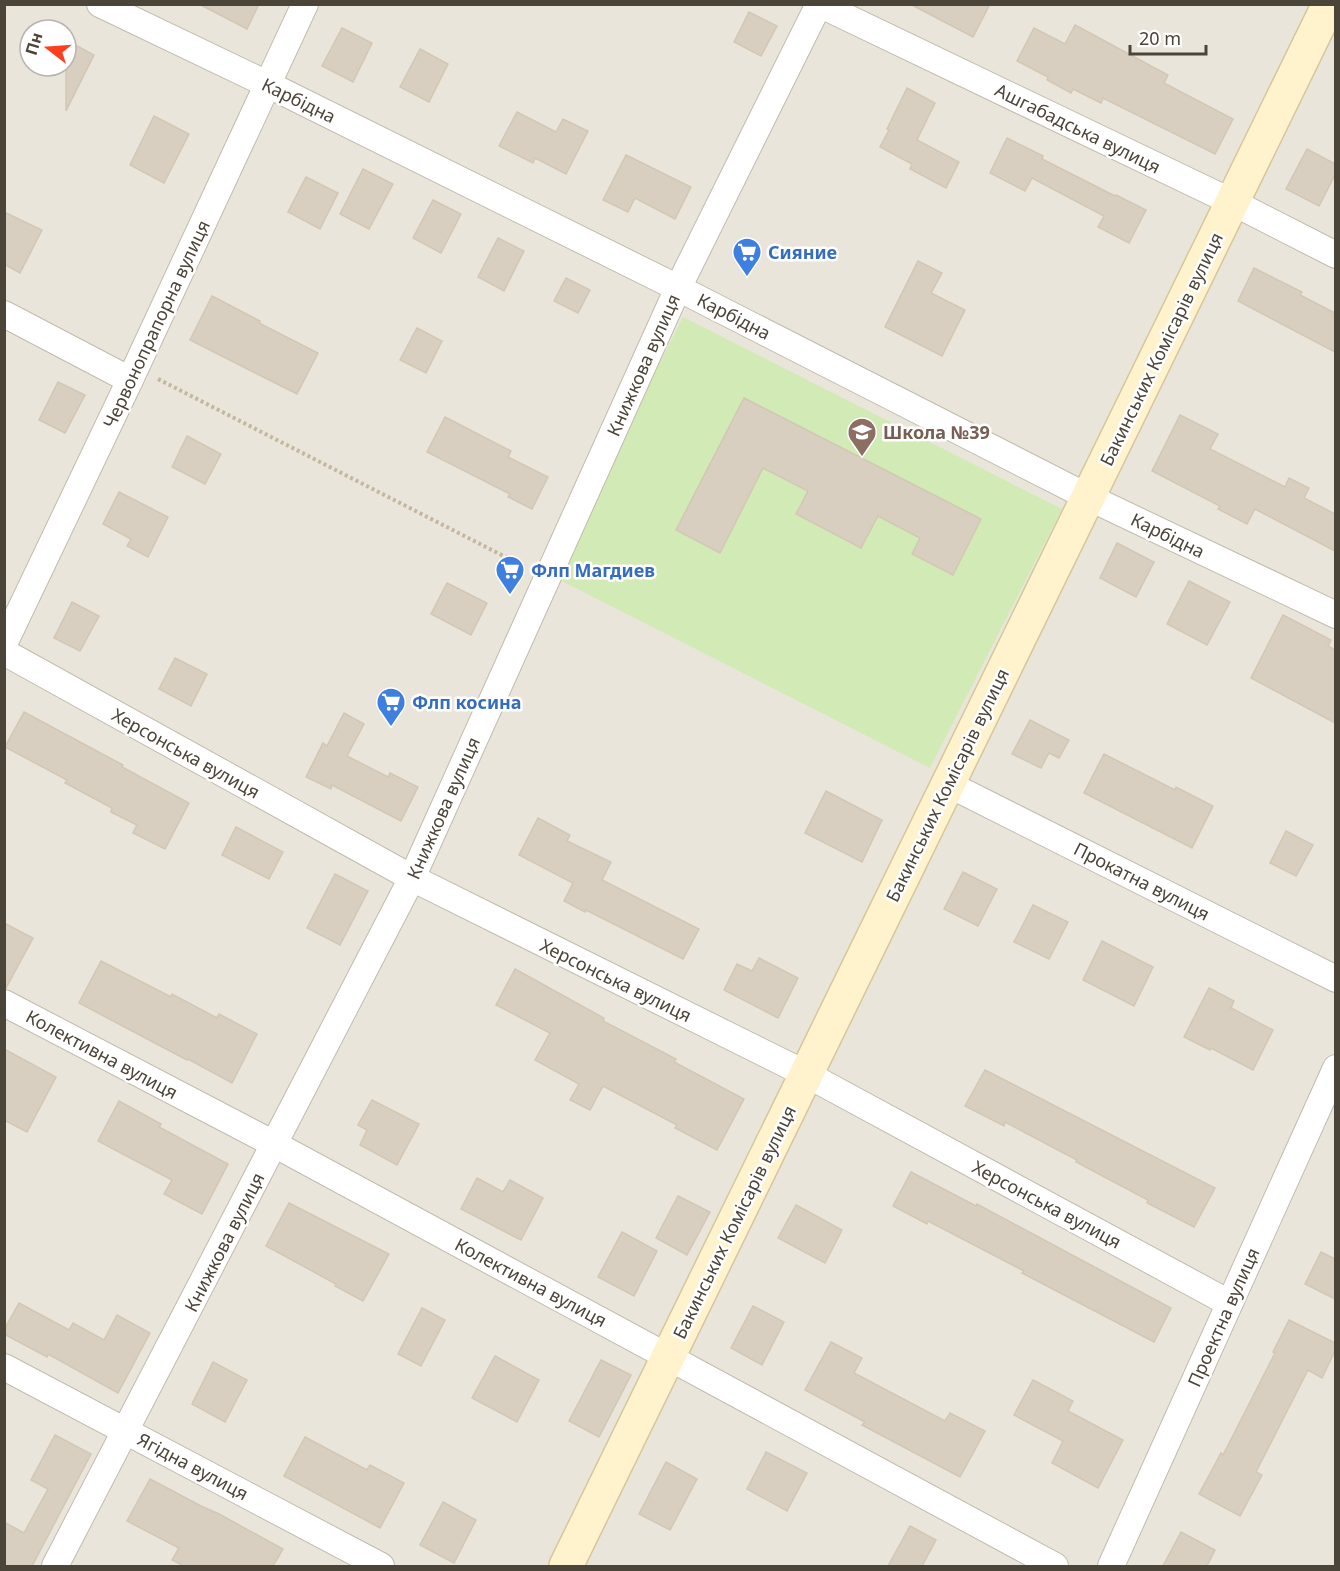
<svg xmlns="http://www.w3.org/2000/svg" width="1340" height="1571" viewBox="0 0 1340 1571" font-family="'Noto Sans',sans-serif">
	<rect width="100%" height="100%" fill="#f6f3ec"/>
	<path fill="#eae5da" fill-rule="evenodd" d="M 5,5 L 1335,5 L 1335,1566 L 5,1566 ZM 30,30 L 66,30 L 66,66 L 30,66 Z"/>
	<polygon fill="#d2eab5" points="683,317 1062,509 930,768 552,576"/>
	<g fill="#d8cfc1" stroke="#d3c7b4" stroke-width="1.5">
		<polygon points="199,4 259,4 247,29"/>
		<polygon points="910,4 990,4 973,37"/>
		<polygon points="749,12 777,26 761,56 734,42"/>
		<polygon points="1075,25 1168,75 1164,83 1233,119 1215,154 1103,98 1101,103 1073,89 1071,93 1047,80 1048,77 1017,61 1034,28 1065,44"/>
		<polygon points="342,28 372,43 353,82 322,66"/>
		<polygon points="66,40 94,55 66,111"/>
		<polygon points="420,49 448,64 429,102 400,87"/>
		<polygon points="907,88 935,103 917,140 959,162 946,188 910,169 912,164 880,147 889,130 887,129"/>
		<polygon points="517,112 556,132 563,119 588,131 566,174 535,158 533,163 499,146"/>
		<polygon points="154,116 189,134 164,183 130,165"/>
		<polygon points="1007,138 1043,156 1042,159 1115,196 1116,195 1146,210 1129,243 1098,227 1104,216 1032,178 1025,191 990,173"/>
		<polygon points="1307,149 1335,164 1335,175 1319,206 1286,189"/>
		<polygon points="626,155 691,187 675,219 635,198 628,212 603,200"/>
		<polygon points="363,169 393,184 369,229 340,214"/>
		<polygon points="306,177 338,193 320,229 288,212"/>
		<polygon points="433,200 461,214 441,253 413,238"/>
		<polygon points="4,212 42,230 20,273 4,264"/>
		<polygon points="498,238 524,251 504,291 478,277"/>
		<polygon points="918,261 942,273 931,293 965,310 942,356 885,327"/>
		<polygon points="1254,268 1302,292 1300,295 1335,313 1335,352 1238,301"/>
		<polygon points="566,278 590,290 578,313 554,301"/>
		<polygon points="212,296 260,321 259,323 318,353 297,394 190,340"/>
		<polygon points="417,328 442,341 426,373 400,360"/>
		<polygon points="58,382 85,395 65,433 39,420"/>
		<polygon points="744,398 981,519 953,575 912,554 920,538 878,516 861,548 796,514 808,491 763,468 720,553 676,530"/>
		<polygon points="1180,415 1218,434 1210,449 1285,487 1289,478 1309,488 1304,498 1335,514 1335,551 1255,509 1247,524 1218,509 1220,506 1152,471"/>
		<polygon points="445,417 511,451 508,457 548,477 532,509 508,497 510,494 427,452"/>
		<polygon points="187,436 221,454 205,484 172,467"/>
		<polygon points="119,492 168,517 148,557 127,546 131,539 103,524"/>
		<polygon points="1117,543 1154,562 1136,597 1100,578"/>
		<polygon points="1189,581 1230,602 1207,645 1167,624"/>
		<polygon points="447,583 487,603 471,635 431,614"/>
		<polygon points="72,602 99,616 80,651 54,638"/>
		<polygon points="1283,615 1331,640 1328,646 1335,650 1335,723 1251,678"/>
		<polygon points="175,658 207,674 191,706 159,689"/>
		<polygon points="24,712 123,765 122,767 189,803 165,849 133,833 137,825 111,812 112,808 65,783 67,780 5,747"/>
		<polygon points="344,713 364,724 347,756 388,777 390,773 418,787 401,821 332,785 331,789 306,777 323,743 327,746"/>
		<polygon points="1030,720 1069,740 1059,758 1049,753 1041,768 1012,754"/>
		<polygon points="1104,754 1175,790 1176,787 1213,806 1192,848 1084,793"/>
		<polygon points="826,791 882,820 862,862 805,833"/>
		<polygon points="538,818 570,835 567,841 611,862 602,880 699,929 683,959 586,910 585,912 564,901 573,883 519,855"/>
		<polygon points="236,827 283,852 269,879 222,855"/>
		<polygon points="1286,831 1313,845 1296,876 1270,863"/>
		<polygon points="963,872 997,889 978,926 944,909"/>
		<polygon points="335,874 368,891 340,945 307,928"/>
		<polygon points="1033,905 1068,922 1049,959 1014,942"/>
		<polygon points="4,923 33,938 6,988 4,988"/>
		<polygon points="1102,941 1153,967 1134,1006 1083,980"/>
		<polygon points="759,958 798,978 778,1018 724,990 737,964 752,971"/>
		<polygon points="101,961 171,997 172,994 217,1018 219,1014 257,1034 232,1083 188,1059 187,1060 79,1003"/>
		<polygon points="515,969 604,1018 603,1021 676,1059 674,1062 744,1099 717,1150 675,1128 677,1125 603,1086 590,1110 570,1100 579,1084 535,1060 550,1033 496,1005"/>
		<polygon points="1209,988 1234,1001 1231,1008 1273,1030 1253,1070 1211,1048 1210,1050 1184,1037"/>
		<polygon points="4,1049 56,1077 27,1132 4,1120"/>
		<polygon points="985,1070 1215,1188 1194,1227 1147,1203 1148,1200 1076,1162 1077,1160 1005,1122 1004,1126 965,1106"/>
		<polygon points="372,1100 419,1124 397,1165 360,1145 367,1130 358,1125"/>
		<polygon points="119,1101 161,1124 159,1127 228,1164 202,1214 164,1194 172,1180 98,1141"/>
		<polygon points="911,1172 976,1206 977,1204 1171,1308 1154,1342 1022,1273 1024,1271 928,1221 927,1224 893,1206"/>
		<polygon points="477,1178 503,1192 510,1180 543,1198 521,1240 461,1209"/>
		<polygon points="678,1196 710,1212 687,1255 656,1238"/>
		<polygon points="289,1203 389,1254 363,1301 335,1286 336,1284 266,1246"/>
		<polygon points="796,1205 842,1230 825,1263 778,1238"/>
		<polygon points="622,1232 657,1251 634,1296 598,1277"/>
		<polygon points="1321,1252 1335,1259 1335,1299 1305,1284"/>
		<polygon points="19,1303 69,1330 73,1323 104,1340 117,1315 150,1333 118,1393 48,1354 47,1357 4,1334 4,1330"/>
		<polygon points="753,1306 784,1322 762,1365 731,1348"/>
		<polygon points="422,1308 445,1320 421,1366 398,1354"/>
		<polygon points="1289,1320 1335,1343 1335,1351 1322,1378 1308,1370 1256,1472 1262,1475 1240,1516 1199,1494 1221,1453 1223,1455 1275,1353 1273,1352"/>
		<polygon points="831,1342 862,1358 854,1373 945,1421 950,1413 985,1431 960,1477 862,1425 865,1422 805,1390"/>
		<polygon points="495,1356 539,1380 517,1422 472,1398"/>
		<polygon points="601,1360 631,1375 599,1437 569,1421"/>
		<polygon points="213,1362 247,1380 225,1422 192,1404"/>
		<polygon points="1033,1380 1073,1401 1068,1411 1123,1440 1098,1488 1052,1463 1063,1441 1014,1415"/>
		<polygon points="55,1435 91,1454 32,1566 4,1566 4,1522 24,1533 48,1489 31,1480"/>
		<polygon points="305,1437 367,1470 370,1465 404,1483 380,1528 284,1476"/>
		<polygon points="766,1452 807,1473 787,1511 747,1489"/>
		<polygon points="666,1462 697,1479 670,1530 639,1514"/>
		<polygon points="150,1479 201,1506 219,1514 283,1549 273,1566 184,1566 172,1560 179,1548 127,1521"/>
		<polygon points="443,1502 476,1520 454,1563 420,1545"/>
		<polygon points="910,1526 936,1540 922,1566 888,1566"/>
		<polygon points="1181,1532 1215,1550 1207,1566 1163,1566"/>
	</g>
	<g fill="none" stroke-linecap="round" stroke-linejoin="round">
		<g stroke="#c2bbae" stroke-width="28">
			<g id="street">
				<polyline points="100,4 267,84 678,288 1088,497 1336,615"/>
				<polyline points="819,4 1232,202 1336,255"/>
				<polyline points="4,314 130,380"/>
				<polyline points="4,644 130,380 305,4"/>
				<polyline points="4,652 412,878 806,1074 1229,1303"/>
				<polyline points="948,784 1336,979"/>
				<polyline points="4,1003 274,1144 1055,1566"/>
				<polyline points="4,1367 381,1566"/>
				<polyline points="55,1566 412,878 678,288 819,4"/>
				<polyline points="1111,1566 1336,1068"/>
			</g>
		</g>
		<g stroke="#d6c79b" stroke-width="36">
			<polyline id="secondary" points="566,1566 1329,4"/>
		</g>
		<polyline stroke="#c4b79f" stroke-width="4" stroke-dasharray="3 3" stroke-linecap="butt" points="158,379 525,567"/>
		<use href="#street" stroke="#fff" stroke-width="26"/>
		<use href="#secondary" stroke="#fff3cd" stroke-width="33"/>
	</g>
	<defs>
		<g id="supermarket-pin" transform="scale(1.5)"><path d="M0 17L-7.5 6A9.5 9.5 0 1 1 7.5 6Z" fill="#3f7fe0" stroke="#fff"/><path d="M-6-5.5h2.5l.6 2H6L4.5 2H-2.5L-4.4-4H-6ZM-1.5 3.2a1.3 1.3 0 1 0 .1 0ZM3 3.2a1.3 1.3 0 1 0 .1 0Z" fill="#fff"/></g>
		<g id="school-pin" transform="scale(1.5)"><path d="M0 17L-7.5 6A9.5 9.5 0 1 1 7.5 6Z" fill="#8d6e63" stroke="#fff"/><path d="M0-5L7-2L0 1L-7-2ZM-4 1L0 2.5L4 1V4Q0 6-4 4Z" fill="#fff"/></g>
	</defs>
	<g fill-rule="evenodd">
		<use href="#supermarket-pin" x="747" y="252"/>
		<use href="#school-pin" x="862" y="432"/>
		<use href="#supermarket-pin" x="510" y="570"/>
		<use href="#supermarket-pin" x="391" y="702"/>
	</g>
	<g text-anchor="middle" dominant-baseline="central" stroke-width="5" stroke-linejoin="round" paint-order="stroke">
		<g font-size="18" fill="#4b4439" stroke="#fff">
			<text transform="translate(299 100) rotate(26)">Карбідна</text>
			<text transform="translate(1078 128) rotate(26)">Ашгабадська вулиця</text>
			<text transform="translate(734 316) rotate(27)">Карбідна</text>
			<text transform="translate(156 324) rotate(-65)">Червонопрапорна вулиця</text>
			<text transform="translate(1161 349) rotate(-64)">Бакинських Комісарів вулиця</text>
			<text transform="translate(643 365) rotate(-66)">Книжкова вулиця</text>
			<text transform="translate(1168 535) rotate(26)">Карбідна</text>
			<text transform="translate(186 753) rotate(29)">Херсонська вулиця</text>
			<text transform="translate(947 785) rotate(-64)">Бакинських Комісарів вулиця</text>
			<text transform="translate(443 808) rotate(-66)">Книжкова вулиця</text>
			<text transform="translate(1142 881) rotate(27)">Прокатна вулиця</text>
			<text transform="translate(616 980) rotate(26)">Херсонська вулиця</text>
			<text transform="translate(102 1054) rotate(28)">Колективна вулиця</text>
			<text transform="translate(1047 1204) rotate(28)">Херсонська вулиця</text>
			<text transform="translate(734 1222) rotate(-64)">Бакинських Комісарів вулиця</text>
			<text transform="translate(224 1242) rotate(-63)">Книжкова вулиця</text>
			<text transform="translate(531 1282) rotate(28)">Колективна вулиця</text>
			<text transform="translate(1223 1317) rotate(-66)">Проектна вулиця</text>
			<text transform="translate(193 1466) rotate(28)">Ягідна вулиця</text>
		</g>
		<g font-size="18" font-weight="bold" fill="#366cbe" stroke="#fff" text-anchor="start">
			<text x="768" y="252">Сияние</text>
			<text x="531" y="570">Флп Магдиев</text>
			<text x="412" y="702">Флп косина</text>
		</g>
		<g font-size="18" font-weight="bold" fill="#785e54" stroke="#fff" text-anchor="start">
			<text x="883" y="432">Школа №39</text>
		</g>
	</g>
	<rect width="1340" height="1571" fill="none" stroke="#4b4439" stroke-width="12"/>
	<g transform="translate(48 48) rotate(287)"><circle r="28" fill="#ffffff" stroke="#b7b4b0" stroke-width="1.5"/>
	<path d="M0-4.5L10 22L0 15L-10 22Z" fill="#fc3f1d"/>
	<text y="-9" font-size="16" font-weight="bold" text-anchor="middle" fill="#4b4439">Пн</text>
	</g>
	<path d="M1130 45v9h76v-9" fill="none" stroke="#4b4439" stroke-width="3"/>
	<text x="1139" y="45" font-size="18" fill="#4b4439" stroke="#ffffff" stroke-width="4.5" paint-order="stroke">20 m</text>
</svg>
